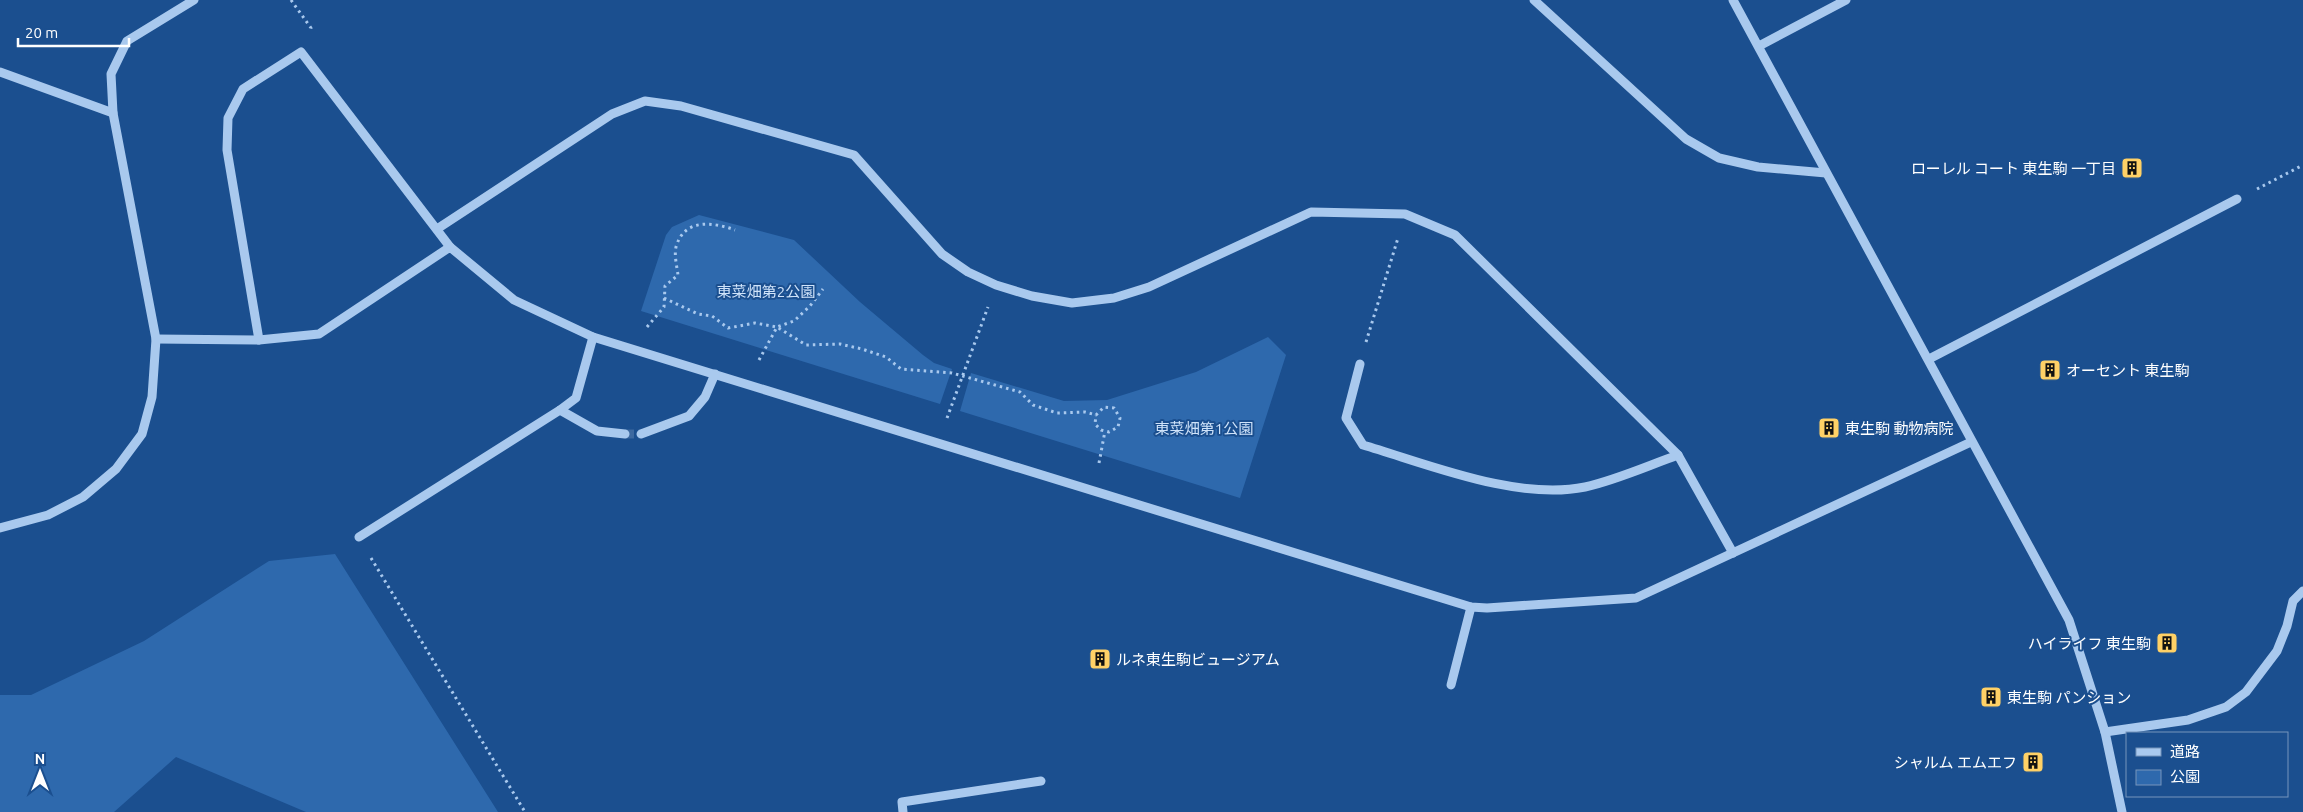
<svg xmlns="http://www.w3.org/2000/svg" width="2303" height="812" viewBox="0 0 2303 812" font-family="Ubuntu,'Noto Sans JP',sans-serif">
	<rect width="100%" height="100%" fill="#1b4f8f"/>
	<g fill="#2e69ad">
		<polygon points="699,215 794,240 860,302 923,355 934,363 952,369 940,404 641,311 666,235 672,227"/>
		<polygon points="1268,337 1286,355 1240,498 960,411 971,373 1064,401 1107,400 1196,372"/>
		<polygon points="335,554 498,812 306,812 176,757 114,812 0,812 0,695 31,695 144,641 269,561"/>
	</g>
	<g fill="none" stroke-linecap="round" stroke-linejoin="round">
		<polyline stroke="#3d69a0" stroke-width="9" stroke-dasharray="9 4.5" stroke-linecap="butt" points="625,434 641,434"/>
		<g stroke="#a9c9ee" stroke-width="3" stroke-dasharray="2.5 4" stroke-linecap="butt">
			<polyline points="291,0 311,28 310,32"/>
			<polyline points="2257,189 2303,165"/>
			<polyline points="664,298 698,314 712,316 728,328 755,323 777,327 806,345 840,344 862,349 886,357 901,369 952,373 1020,392 1033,405 1057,413 1085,412 1096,415 1104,407 1114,408 1120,418 1118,427 1109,432 1101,430 1095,424 1096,415"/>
			<path d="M 647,327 L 664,307 L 665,286 L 678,275 C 677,267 674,255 676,247 C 684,218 713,222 735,230"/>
			<polyline points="1366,342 1398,238"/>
			<polyline points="759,360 777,327 794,321 810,306 823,289"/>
			<polyline points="947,418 988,307"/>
			<polyline points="1099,463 1105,431"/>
			<polyline points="371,558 525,812"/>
		</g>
		<g stroke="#a9c9ee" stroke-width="9">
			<polyline points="1534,0 1686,139 1719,158 1758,167 1826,173"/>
			<polyline points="1733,0 2069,620 2105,732 2122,812"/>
			<polyline points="1759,46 1846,0"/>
			<polyline points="0,72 113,113"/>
			<polyline points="437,229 612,114 645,101 681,106 854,155 942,254 968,272 996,285 1032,296 1072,303 1114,298 1149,287 1311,212 1405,214 1455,235 1678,455 1733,553"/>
			<polyline points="156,339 259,340 319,334 450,247 514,300 593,337 1471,607 1487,608 1636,598 1971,442"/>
			<polyline points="259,340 227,150 228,118 243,89 301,52 450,247"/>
			<polyline points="1929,359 2237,199"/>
			<path d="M 1360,364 L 1346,418 L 1363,445 C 1428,464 1517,501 1585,487 C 1616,480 1647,466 1678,455"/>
			<polyline points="560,410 597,431 625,434"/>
			<polyline points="641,434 689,416 705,397 715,374"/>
			<polyline points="0,528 48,515 83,497 116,469 142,434 152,397 156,339 113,113 111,74 127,41 194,0"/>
			<polyline points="359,537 560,410 576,398 593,337"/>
			<polyline points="1451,685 1471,607"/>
			<polyline points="2105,732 2188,720 2226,707 2246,692 2277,651 2287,626 2293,601 2303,591"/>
			<polyline points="903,812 902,802 1041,781"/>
		</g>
	</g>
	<defs>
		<g id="building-square" transform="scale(1.125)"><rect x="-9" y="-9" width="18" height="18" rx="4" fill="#ffd166" stroke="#1b4f8f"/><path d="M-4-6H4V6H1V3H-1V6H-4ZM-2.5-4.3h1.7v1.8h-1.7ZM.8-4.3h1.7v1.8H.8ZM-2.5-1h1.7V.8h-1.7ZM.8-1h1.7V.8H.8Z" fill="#111"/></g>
	</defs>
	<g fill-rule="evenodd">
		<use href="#building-square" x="2132" y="168"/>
		<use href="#building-square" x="2050" y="370"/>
		<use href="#building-square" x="1829" y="428"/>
		<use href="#building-square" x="2167" y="643"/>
		<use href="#building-square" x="1100" y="659"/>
		<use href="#building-square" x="1991" y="697"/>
		<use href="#building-square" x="2033" y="762"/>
	</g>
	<g text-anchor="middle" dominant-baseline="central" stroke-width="4" stroke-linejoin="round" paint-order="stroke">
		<g font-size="15" fill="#fff" stroke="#1b4f8f" text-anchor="start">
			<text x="2116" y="168" text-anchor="end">ローレル コート 東生駒 一丁目</text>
			<text x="2066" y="370">オーセント 東生駒</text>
			<text x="1845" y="428">東生駒 動物病院</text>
			<text x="2151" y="643" text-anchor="end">ハイライフ 東生駒</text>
			<text x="1116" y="659">ルネ東生駒ビュージアム</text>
			<text x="2007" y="697">東生駒 パンション</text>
			<text x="2017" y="762" text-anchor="end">シャルム エムエフ</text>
		</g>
		<g font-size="15" fill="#cfe3fa" stroke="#1b4f8f">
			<text x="766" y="291">東菜畑第2公園</text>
			<text x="1204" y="428">東菜畑第1公園</text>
		</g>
	</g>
	<rect x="2126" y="732" width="162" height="65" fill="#1b4f8f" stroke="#7695bc"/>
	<rect x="2136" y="748" width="25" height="8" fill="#a9c9ee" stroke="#7695bc"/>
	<text x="2170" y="757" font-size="15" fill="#ffffff">道路</text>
	<rect x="2136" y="770" width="25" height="15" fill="#2e69ad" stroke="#7695bc"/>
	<text x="2170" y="782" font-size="15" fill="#ffffff">公園</text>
	<g transform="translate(40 772)" stroke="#1b4f8f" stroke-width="4" paint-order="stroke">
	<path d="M0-4L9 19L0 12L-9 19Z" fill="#ffffff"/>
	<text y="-8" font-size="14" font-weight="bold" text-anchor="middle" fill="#ffffff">N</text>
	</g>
	<path d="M18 38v8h111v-8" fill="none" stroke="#ffffff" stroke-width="2.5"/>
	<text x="25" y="38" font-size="15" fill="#ffffff" stroke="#1b4f8f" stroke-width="4" paint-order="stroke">20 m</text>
</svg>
